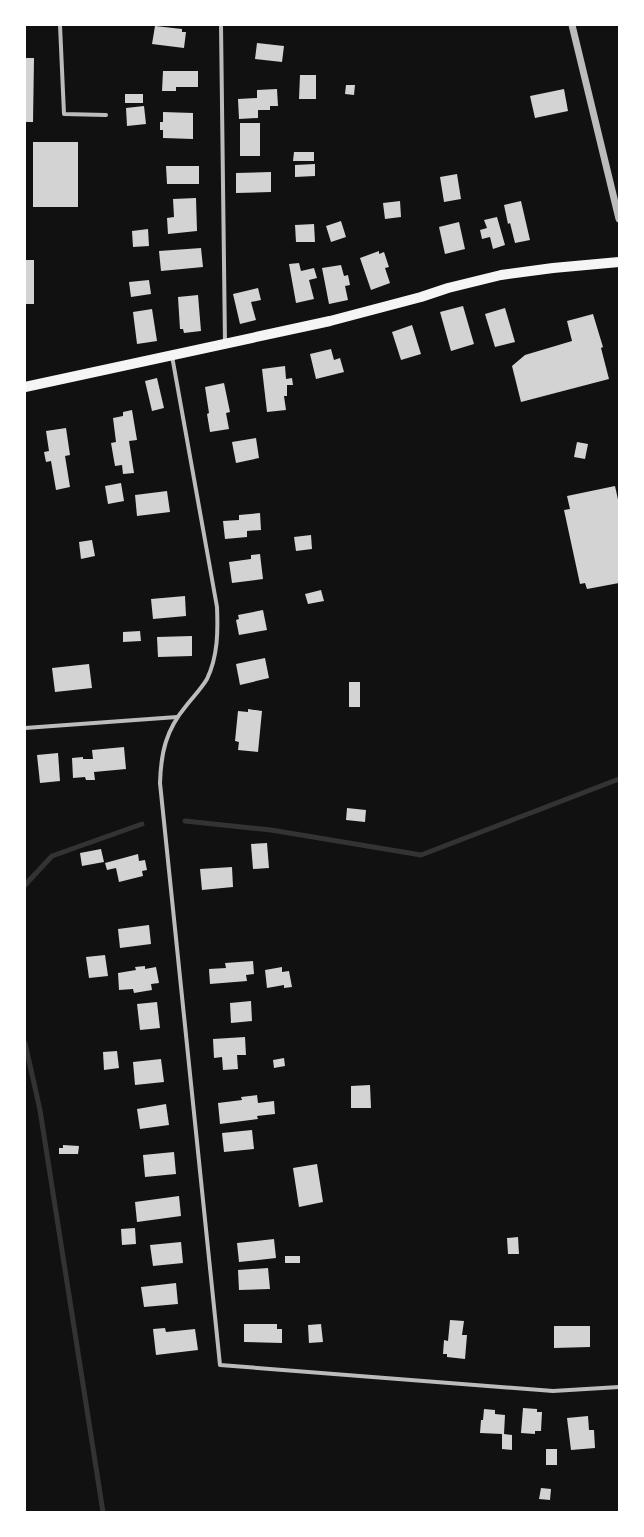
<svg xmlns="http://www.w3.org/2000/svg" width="644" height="1537" viewBox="0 0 644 1537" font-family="'Fira Sans Condensed',sans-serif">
	<rect width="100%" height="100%" fill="#111"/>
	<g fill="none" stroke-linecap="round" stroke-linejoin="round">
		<g stroke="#333" stroke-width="5">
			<polyline points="185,821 271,830 421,855 619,779"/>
			<polyline points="25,885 52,856 142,824"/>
			<polyline points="25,1043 40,1110 103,1512"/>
		</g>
	</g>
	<g fill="#d3d3d3">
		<polygon points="155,26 182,29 182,32 186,32 184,48 152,44"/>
		<polygon points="257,43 284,46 282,62 255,59"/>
		<polygon points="25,58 34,58 33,122 25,122"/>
		<polygon points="163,71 198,71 198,87 176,87 176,91 162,91"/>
		<polygon points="300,75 316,75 316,99 299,99"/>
		<polygon points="346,85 355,85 354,95 345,94"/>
		<polygon points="277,89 278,106 270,106 270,110 258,110 258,118 239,119 238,99 257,98 257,90"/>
		<polygon points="564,89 568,111 535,118 530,96"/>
		<rect x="125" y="94" width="18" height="9"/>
		<polygon points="144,106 146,124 127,126 126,108"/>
		<polygon points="163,112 193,113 193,139 163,138 163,130 160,130 160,122 163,122"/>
		<rect x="240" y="123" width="20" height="33"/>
		<rect x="33" y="142" width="45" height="65"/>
		<polygon points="294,152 314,152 314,161 293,161"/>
		<polygon points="315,164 315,176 295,177 295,165"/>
		<polygon points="166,166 199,166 199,184 167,184"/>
		<polygon points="271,172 271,192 236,193 236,173"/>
		<polygon points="457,174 461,199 444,202 440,177"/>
		<polygon points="196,198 197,231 168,234 167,218 174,217 173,199"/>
		<polygon points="400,201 401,217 385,219 383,203"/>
		<polygon points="521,201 530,240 515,243 510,223 508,224 504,205"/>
		<polygon points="497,217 505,245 493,249 490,237 482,239 480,230 487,228 484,220"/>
		<polygon points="341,221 346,237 331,242 326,226"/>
		<polygon points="459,222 465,249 445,254 439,227"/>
		<polygon points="314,224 315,242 296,242 295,225"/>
		<polygon points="148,229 149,246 133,247 132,231"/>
		<polygon points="201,248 203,267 161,271 159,251"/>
		<polygon points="379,251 379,254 384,252 389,267 385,268 390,283 371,290 360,258"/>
		<rect x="25" y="260" width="9" height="44"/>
		<polygon points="299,263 301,271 314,268 317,278 309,280 314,299 296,303 289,264"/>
		<polygon points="341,265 344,276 348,275 350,285 345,286 348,300 329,304 322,268"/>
		<polygon points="149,280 151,294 131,297 129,282"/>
		<polygon points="258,288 261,300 251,302 256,320 240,324 233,294"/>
		<polygon points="198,295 201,331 184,333 183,329 180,329 178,297"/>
		<polygon points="463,306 474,344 451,351 440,312"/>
		<polygon points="505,308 515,342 495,347 485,314"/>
		<polygon points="152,309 157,341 137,344 133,312"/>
		<polygon points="593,314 603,347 601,348 609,379 521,402 512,366 525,355 572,341 567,321"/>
		<polygon points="412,325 421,354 401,360 392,332"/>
		<polygon points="331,349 334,360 340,358 344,372 316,379 310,354"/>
		<polygon points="285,366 286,379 292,378 293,385 287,385 287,396 284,396 286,410 267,412 262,369"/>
		<polygon points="157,378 164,408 152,411 145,381"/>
		<polygon points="224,383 230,412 226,413 229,429 210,432 207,414 209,413 205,387"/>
		<polygon points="132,410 137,440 129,441 134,473 123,474 122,465 115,466 111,443 116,442 113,418 123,416 123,412"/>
		<polygon points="66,428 70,455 65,456 70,487 56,490 51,461 46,462 44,452 49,451 46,431"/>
		<polygon points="256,438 259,458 236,463 232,442"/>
		<polygon points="577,442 588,444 585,459 574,457"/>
		<polygon points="121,483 124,501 108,504 105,486"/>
		<polygon points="615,486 619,504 619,583 587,589 585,583 580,584 564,510 570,509 567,496"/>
		<polygon points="167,491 170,512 137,516 135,495"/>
		<polygon points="260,513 261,530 247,531 247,537 225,539 223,521 239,520 239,515"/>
		<polygon points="311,535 312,549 296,551 294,537"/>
		<polygon points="92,540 95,556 81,559 79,542"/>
		<polygon points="260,554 263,579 232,583 229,562 251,559 251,555"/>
		<polygon points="321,590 324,601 308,604 305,594"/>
		<polygon points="185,596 186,616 153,619 151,599"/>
		<polygon points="263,610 267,630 239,635 236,620 239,619 238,615"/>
		<polygon points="140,631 141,641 123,642 123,632"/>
		<polygon points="192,636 192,656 158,657 157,637"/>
		<polygon points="265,658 269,678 240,685 236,664"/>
		<polygon points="89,664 92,688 55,692 52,668"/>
		<rect x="349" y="682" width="11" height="25"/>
		<polygon points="248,709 262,711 258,752 238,750 239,742 235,741 238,711 248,712"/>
		<polygon points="124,747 126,769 94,772 95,780 86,780 85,777 73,778 72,758 83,757 83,759 93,759 92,750"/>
		<polygon points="58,753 60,781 40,783 37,755"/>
		<polygon points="347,808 366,810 365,822 346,820"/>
		<polygon points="267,843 269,868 253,869 251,844"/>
		<polygon points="101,849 104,862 82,866 80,853"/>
		<polygon points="138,854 139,861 145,860 147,870 142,871 143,876 119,882 116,868 107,870 105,863"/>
		<polygon points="232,867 233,887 202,890 200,869"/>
		<polygon points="149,925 151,944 120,948 118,929"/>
		<polygon points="105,955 108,976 89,978 86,957"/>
		<polygon points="253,961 254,974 246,975 247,981 210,984 209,969 226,968 225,963"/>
		<polygon points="145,966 145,969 156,967 159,983 151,984 152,990 134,993 133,989 119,990 118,973 136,970 135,967"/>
		<polygon points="282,967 282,972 289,971 292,987 284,988 284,985 267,988 265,970"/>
		<polygon points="251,1001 252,1021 231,1023 230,1003"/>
		<polygon points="157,1002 160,1028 140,1030 137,1004"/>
		<polygon points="245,1037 246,1055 237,1055 238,1069 223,1070 222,1057 214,1058 213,1039"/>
		<polygon points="117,1051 119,1068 104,1070 103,1052"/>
		<polygon points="284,1058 285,1066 274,1068 273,1060"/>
		<polygon points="161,1059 164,1082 135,1085 133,1062"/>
		<polygon points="370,1085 371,1108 351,1108 351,1086"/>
		<polygon points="257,1095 258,1103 274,1101 275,1114 257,1116 258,1119 220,1124 218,1103 242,1100 241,1097"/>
		<polygon points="166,1104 169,1125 140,1129 137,1109"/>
		<polygon points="252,1130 254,1149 224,1152 222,1133"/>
		<polygon points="63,1145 79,1146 78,1154 59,1154 59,1148 63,1148"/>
		<polygon points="174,1152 176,1174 145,1177 143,1155"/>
		<polygon points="317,1164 323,1202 299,1207 293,1168"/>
		<polygon points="179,1196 181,1216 137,1222 135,1202"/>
		<polygon points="135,1228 136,1244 122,1245 121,1229"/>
		<polygon points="518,1237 519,1254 508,1254 507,1238"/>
		<polygon points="274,1239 276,1258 239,1262 237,1243"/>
		<polygon points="181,1242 183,1263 153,1266 150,1245"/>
		<rect x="285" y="1256" width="15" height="7"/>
		<polygon points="268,1268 270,1289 239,1290 238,1270"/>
		<polygon points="176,1283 178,1304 144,1307 141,1287"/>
		<polygon points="450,1320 464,1321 462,1335 467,1335 465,1359 447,1357 447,1354 443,1354 444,1340 448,1341"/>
		<polygon points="244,1324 277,1324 277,1329 282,1329 282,1343 244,1342"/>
		<polygon points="321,1324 323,1342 309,1343 308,1325"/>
		<polygon points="554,1326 590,1326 590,1347 554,1348"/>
		<polygon points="165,1328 166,1332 195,1329 198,1350 156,1355 153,1329"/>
		<polygon points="523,1408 537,1409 537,1412 542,1412 541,1431 535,1431 535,1434 521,1433"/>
		<polygon points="484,1409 495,1410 495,1414 505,1415 504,1434 512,1435 512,1450 502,1449 502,1434 480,1433 481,1420 483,1420"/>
		<polygon points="588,1416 589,1430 594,1430 595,1448 571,1450 567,1418"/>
		<rect x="546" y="1449" width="11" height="16"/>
		<polygon points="541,1488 551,1489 550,1500 539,1499"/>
	</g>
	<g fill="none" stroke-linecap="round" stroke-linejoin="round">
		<g stroke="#bcbcbc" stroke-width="4">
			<polyline points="60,25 64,114 106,115"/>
			<polyline points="221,25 225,343"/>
			<path d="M 172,356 L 217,607 C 218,631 218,656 207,679 C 201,689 193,697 186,706 C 166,730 161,752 160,783 L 220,1365 L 553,1391 L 619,1387"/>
			<polyline points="25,728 177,717"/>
		</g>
		<polyline stroke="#bcbcbc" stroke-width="7" points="572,25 619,219"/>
		<polyline stroke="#f5f5f5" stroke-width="10" points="25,387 330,321 421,297 448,288 501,275 553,268 619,262"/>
	</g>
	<rect width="644" height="1537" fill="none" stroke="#ffffff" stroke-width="52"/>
</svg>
